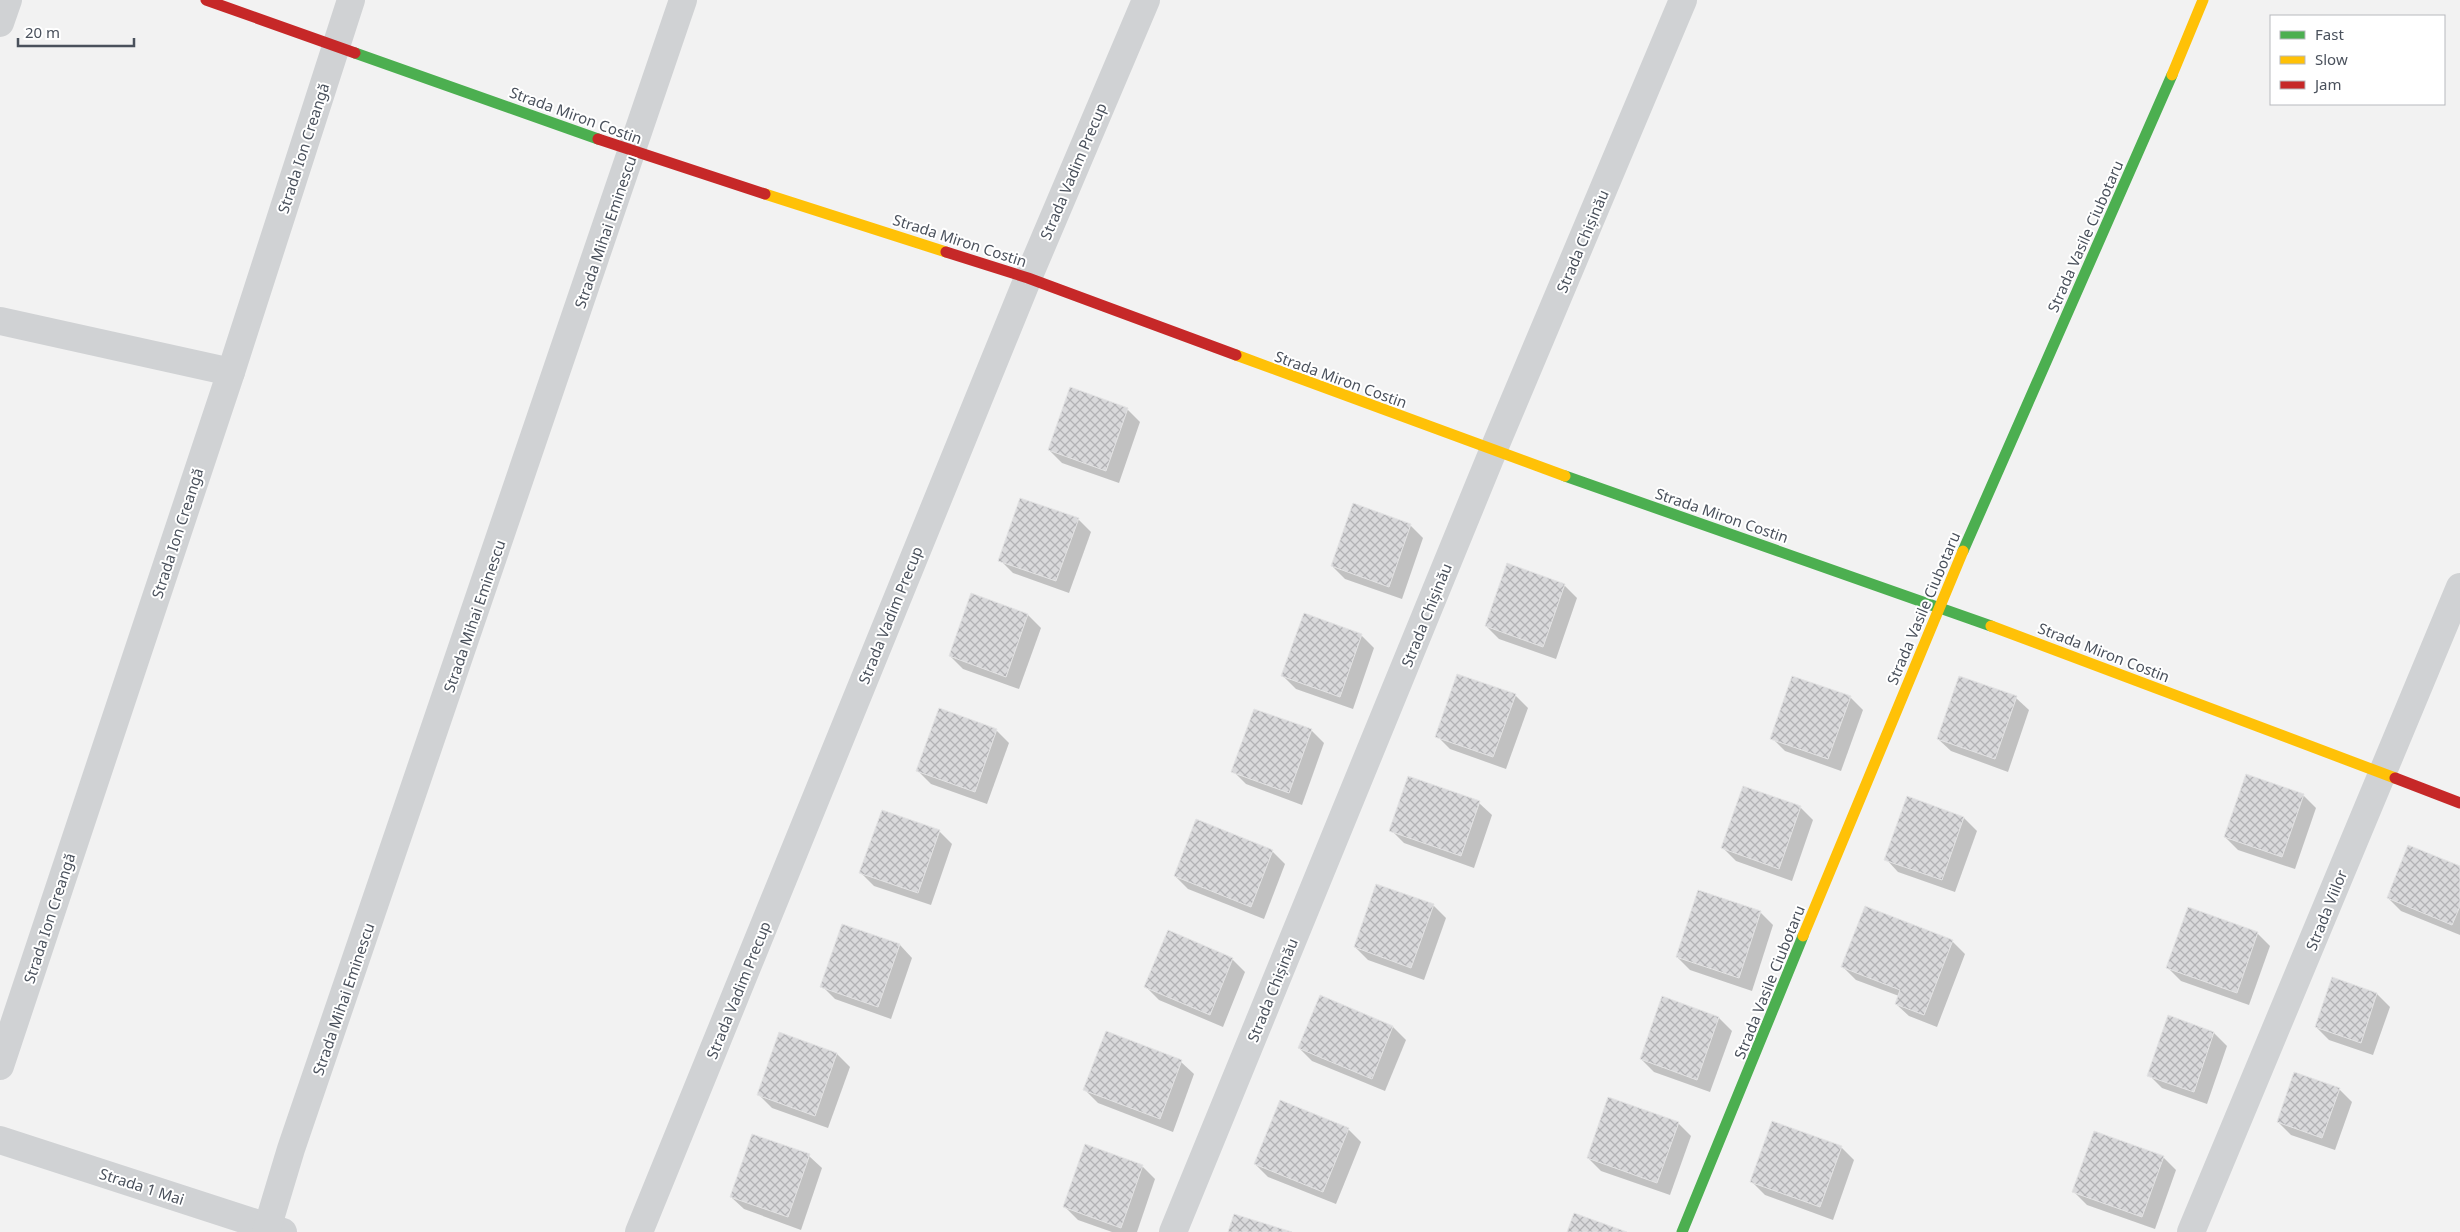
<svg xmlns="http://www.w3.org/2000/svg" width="2460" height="1232" viewBox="0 0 2460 1232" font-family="'Noto Sans',sans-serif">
	<defs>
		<pattern id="building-cross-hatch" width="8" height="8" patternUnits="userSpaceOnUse" patternTransform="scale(1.25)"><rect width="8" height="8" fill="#d9d9db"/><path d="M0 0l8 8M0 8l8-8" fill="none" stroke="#b2b2b5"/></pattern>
	</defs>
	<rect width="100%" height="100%" fill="#f2f2f2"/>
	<g fill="#0003">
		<polygon points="1127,409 1140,422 1119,483 1062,463 1049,450"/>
		<polygon points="1078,519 1091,532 1069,593 1013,573 1000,560"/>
		<polygon points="1410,525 1423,538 1402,599 1345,579 1332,566"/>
		<polygon points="1564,585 1577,598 1556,659 1499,639 1486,626"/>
		<polygon points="971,595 1028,615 1041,628 1019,689 963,669 950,656"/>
		<polygon points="1361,635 1374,648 1353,709 1296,689 1283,676"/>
		<polygon points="1515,695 1528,708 1506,769 1450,749 1437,736"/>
		<polygon points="1850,697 1863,710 1841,771 1785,751 1772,738"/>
		<polygon points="2016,698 2029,710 2008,772 1951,751 1938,739"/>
		<polygon points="996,730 1009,743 987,804 931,784 918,771"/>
		<polygon points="1311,730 1324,743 1302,805 1246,784 1233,771"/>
		<polygon points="2303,795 2316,808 2295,869 2238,850 2225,837"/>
		<polygon points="1907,798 1964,818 1977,831 1955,892 1898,872 1886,859"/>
		<polygon points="1479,803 1492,815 1474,868 1404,843 1391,830"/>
		<polygon points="1800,807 1813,820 1792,881 1736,861 1723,848"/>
		<polygon points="1197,821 1272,851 1285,864 1264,919 1188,889 1175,876"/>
		<polygon points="939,831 952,844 931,905 874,886 861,873"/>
		<polygon points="2460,868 2460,935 2401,911 2388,898"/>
		<polygon points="1433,905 1446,918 1424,980 1368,960 1355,947"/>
		<polygon points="1760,912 1773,925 1752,991 1690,970 1677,957"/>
		<polygon points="843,925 900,945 912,958 891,1019 835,999 822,986"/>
		<polygon points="2257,933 2270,946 2249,1005 2181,981 2168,968"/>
		<polygon points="1952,941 1965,954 1937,1027 1909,1016 1896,1004 1899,996 1856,980 1843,967"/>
		<polygon points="1232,959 1245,972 1223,1027 1159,1000 1146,987"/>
		<polygon points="2332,979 2377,994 2390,1007 2373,1055 2329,1040 2316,1027"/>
		<polygon points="1662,998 1719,1018 1732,1031 1710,1092 1654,1072 1641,1059"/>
		<polygon points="1393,1027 1406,1040 1385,1091 1312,1061 1299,1048"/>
		<polygon points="2214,1033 2227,1046 2207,1104 2162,1088 2149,1075"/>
		<polygon points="837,1054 850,1067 828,1128 772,1108 759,1095"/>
		<polygon points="1181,1062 1194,1074 1173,1132 1098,1103 1085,1090"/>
		<polygon points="2339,1089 2352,1102 2335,1150 2291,1135 2278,1122"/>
		<polygon points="1678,1123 1691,1136 1670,1195 1601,1171 1588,1158"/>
		<polygon points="1348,1129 1361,1142 1336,1204 1268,1177 1255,1164"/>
		<polygon points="1841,1147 1854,1160 1833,1220 1765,1195 1752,1182"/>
		<polygon points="809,1156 822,1168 801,1230 744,1209 731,1197"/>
		<polygon points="2163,1157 2176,1170 2155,1229 2087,1205 2074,1192"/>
		<polygon points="1142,1166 1155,1179 1137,1232 1112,1232 1078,1220 1065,1207"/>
	</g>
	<g fill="url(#building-cross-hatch)" stroke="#e3e3e4">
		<polygon points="1070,387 1128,408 1106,471 1048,450"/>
		<polygon points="1020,498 1079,518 1056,581 998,561"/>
		<polygon points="1353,503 1411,524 1389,587 1331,566"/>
		<polygon points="1507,563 1565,584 1543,647 1485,626"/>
		<polygon points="971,593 1028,614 1006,677 949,656"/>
		<polygon points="1304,613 1362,634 1340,697 1281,676"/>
		<polygon points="1457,674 1516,694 1493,757 1435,737"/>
		<polygon points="1792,676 1851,696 1828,759 1770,739"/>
		<polygon points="1959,676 2017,696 1995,759 1937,739"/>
		<polygon points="939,708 997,729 975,792 916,771"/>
		<polygon points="1254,709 1312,729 1289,793 1231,772"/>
		<polygon points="2246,774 2304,794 2282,857 2224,837"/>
		<polygon points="1408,776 1480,801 1461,856 1389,831"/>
		<polygon points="1743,786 1801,806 1779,869 1721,848"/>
		<polygon points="1907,796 1964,817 1942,880 1884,860"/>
		<polygon points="882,810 940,830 918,893 859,873"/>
		<polygon points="1196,819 1273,850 1251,907 1174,876"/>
		<polygon points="2408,845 2460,866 2460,906 2452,925 2387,898"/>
		<polygon points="1376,884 1434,904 1411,968 1354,947"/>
		<polygon points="1698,890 1761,911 1739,978 1676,957"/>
		<polygon points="1865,906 1953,940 1924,1015 1895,1004 1900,990 1841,967"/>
		<polygon points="2188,907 2258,932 2237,993 2166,968"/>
		<polygon points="842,924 900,944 878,1007 820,987"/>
		<polygon points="1168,930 1233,958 1210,1015 1144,987"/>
		<polygon points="2332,977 2377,993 2361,1043 2315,1027"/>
		<polygon points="1320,995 1393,1026 1372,1079 1298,1048"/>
		<polygon points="1662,996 1719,1017 1697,1080 1640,1059"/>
		<polygon points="2168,1015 2214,1032 2194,1092 2147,1076"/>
		<polygon points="1106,1031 1182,1060 1160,1119 1083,1090"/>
		<polygon points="779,1032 837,1053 815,1116 757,1095"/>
		<polygon points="2294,1072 2340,1088 2322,1138 2277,1122"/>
		<polygon points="1608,1097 1679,1122 1657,1183 1587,1158"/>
		<polygon points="1280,1100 1349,1128 1323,1192 1254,1164"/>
		<polygon points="1772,1121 1842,1146 1820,1207 1750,1182"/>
		<polygon points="2094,1131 2164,1156 2142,1217 2072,1192"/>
		<polygon points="752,1134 810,1154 788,1217 730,1197"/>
		<polygon points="1085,1144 1143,1165 1121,1228 1063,1207"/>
		<polygon points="1574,1213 1627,1232 1567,1232"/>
		<polygon points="1234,1214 1292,1232 1228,1232"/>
	</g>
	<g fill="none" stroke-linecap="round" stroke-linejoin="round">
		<g stroke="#d0d2d4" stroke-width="28">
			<polyline points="0,23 8,0"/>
			<polyline points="0,321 231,372"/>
			<polyline points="0,1066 231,372 351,0"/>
			<polyline points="0,1140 283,1232"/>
			<polyline points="266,1232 291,1149 683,0"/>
			<polyline points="639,1232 1028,278 1146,0"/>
			<polyline points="1173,1232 1493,451 1683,0"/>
			<polyline points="2191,1232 2460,587"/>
		</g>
		<g stroke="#4caf50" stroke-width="11">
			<polyline points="355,53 598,139"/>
			<polyline points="1565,476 1991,626"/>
			<polyline points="1963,551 2172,75"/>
			<polyline points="1682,1232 1803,936"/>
		</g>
		<g stroke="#ffc107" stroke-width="11">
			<polyline points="2172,75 2203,0"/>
			<polyline points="765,194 946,252"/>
			<polyline points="1236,355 1565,476"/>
			<polyline points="1991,626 2395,778"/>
			<polyline points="1803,936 1963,551"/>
		</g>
		<g stroke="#c62828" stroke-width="11">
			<polyline points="206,0 355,53"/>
			<polyline points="598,139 765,194"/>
			<polyline points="946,252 1028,278 1236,355"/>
			<polyline points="2395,778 2460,803"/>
		</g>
	</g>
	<g text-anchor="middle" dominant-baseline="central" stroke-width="4" stroke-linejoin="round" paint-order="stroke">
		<g font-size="15" fill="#4a515c" stroke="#fff">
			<text transform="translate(576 115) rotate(20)">Strada Miron Costin</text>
			<text transform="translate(303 148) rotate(-72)">Strada Ion Creangă</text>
			<text transform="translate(1073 171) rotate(-67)">Strada Vadim Precup</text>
			<text transform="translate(605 232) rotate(-71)">Strada Mihai Eminescu</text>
			<text transform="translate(2085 236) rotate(-66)">Strada Vasile Ciubotaru</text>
			<text transform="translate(960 240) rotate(18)">Strada Miron Costin</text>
			<text transform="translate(1582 241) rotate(-67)">Strada Chișinău</text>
			<text transform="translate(1341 379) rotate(20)">Strada Miron Costin</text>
			<text transform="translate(1722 515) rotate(19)">Strada Miron Costin</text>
			<text transform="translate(177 533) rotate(-72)">Strada Ion Creangă</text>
			<text transform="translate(1923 608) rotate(-67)">Strada Vasile Ciubotaru</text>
			<text transform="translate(890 615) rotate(-68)">Strada Vadim Precup</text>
			<text transform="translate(1426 615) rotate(-68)">Strada Chișinău</text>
			<text transform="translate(474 616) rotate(-71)">Strada Mihai Eminescu</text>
			<text transform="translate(2104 652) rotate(21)">Strada Miron Costin</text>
			<text transform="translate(2326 910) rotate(-68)">Strada Viilor</text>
			<text transform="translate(49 918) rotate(-72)">Strada Ion Creangă</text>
			<text transform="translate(1769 982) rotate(-68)">Strada Vasile Ciubotaru</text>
			<text transform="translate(738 990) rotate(-68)">Strada Vadim Precup</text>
			<text transform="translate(1272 990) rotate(-68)">Strada Chișinău</text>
			<text transform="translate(343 999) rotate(-71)">Strada Mihai Eminescu</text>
			<text transform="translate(142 1186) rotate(18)">Strada 1 Mai</text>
		</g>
	</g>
	<rect x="2270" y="15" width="175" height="90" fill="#ffffff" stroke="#b7b9be"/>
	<rect x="2280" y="31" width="25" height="8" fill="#4caf50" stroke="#b7b9be"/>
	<text x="2315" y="40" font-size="15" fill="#4a515c">Fast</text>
	<rect x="2280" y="56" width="25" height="8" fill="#ffc107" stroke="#b7b9be"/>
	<text x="2315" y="65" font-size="15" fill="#4a515c">Slow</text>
	<rect x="2280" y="81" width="25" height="8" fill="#c62828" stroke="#b7b9be"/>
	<text x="2315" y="90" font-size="15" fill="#4a515c">Jam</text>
	<path d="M18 38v8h116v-8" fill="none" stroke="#4a515c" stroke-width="2.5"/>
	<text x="25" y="38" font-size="15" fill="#4a515c" stroke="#ffffff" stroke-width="4" paint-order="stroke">20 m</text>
</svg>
